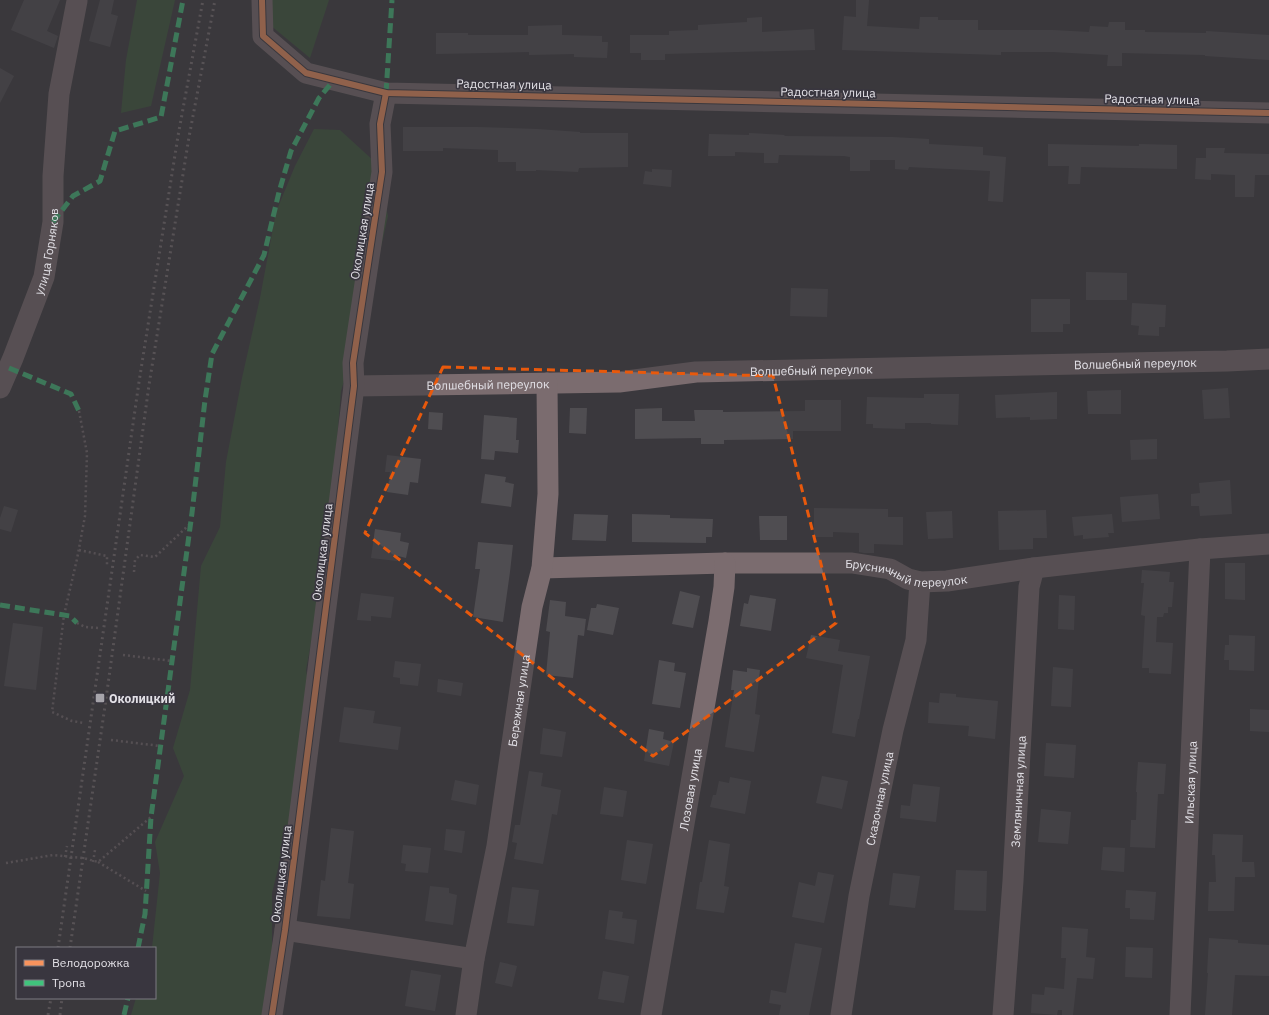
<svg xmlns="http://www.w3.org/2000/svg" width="1269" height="1015" viewBox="0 0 1269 1015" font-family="'IBM Plex Sans',sans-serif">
	<rect width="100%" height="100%" fill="#3a383d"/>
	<g fill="#3b5739">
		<polygon points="137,0 175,0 151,106 121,113 126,60"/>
		<polygon points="267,0 329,0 310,58 270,25"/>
		<polygon points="314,129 340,130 375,162 388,216 374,279 341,391 328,552 306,670 315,716 272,893 272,975 269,1015 131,1015 136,998 155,998 155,948 152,948 160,873 155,842 184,776 173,748 190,690 201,566 220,527 226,462 242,378 260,298 276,212 295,166"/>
	</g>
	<g fill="#4f4d51">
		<polygon points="24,0 60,0 47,31 58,36 54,48 11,30"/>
		<polygon points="100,0 114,0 111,14 118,16 110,47 89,41"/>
		<polygon points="856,0 869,0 867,26 919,29 920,17 938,17 938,20 978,20 978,30 1053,30 1089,32 1090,26 1108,27 1109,22 1125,22 1125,30 1145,30 1145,32 1206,33 1206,31 1269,35 1269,60 1205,56 1205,55 1122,53 1122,66 1107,66 1108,55 1053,52 1001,52 1001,55 842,50 844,16 856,17"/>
		<polygon points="762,17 762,32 814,29 815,50 665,54 665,60 641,60 641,53 630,53 630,35 669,35 669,31 698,30 698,25 747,22 747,18"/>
		<polygon points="562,25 562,35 602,36 602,42 608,42 607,58 574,57 574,54 529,55 529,52 436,54 436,33 468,33 468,35 528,35 528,26"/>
		<polygon points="0,68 14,76 0,103"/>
		<polygon points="403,127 477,127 537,129 580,132 580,133 628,133 628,167 579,168 578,172 536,170 536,171 516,171 516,162 498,162 498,150 443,148 443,151 403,151"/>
		<polygon points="749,133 785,135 784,136 892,137 929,139 929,144 983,147 983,155 1006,157 1003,202 988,201 990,171 909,167 908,170 895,169 895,160 870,160 870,171 850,171 850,157 844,156 779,155 778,163 764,163 764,153 735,152 735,156 708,156 709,134 749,135"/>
		<polygon points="1048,144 1139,146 1139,144 1177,145 1177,169 1081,167 1080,184 1068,184 1069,166 1048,166"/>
		<polygon points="1206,148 1225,148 1224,153 1269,154 1269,175 1255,175 1254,197 1235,197 1235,175 1211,174 1211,180 1195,179 1196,158 1206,158"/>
		<polygon points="652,169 672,170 671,187 643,184 645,171 652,172"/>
		<polygon points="1086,272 1127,273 1127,300 1086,300"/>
		<polygon points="791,288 828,289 827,317 790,316"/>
		<polygon points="1031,299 1070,299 1070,324 1063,324 1063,332 1031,332"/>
		<polygon points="1132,303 1166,305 1165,327 1159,327 1159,336 1138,335 1139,326 1131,325"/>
		<polygon points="1228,388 1230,418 1204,419 1202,390"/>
		<polygon points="1121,390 1121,414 1088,414 1087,391"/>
		<polygon points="1057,392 1057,419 1030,420 1030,417 996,418 995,395"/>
		<polygon points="924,394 959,394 958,425 931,424 931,423 905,423 905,429 873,428 873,424 866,424 867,397 924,398"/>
		<polygon points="805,400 841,400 841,431 793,431 793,439 724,440 724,444 701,444 701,438 635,439 635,409 662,408 662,421 695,421 694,410 723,410 723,412 805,411"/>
		<polygon points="570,408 587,408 586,434 569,433"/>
		<polygon points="429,412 443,413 442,430 428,429"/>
		<polygon points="484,415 517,418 516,440 519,440 518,453 495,451 494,460 481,459"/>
		<polygon points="1157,439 1157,459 1131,460 1130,440"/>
		<polygon points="387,455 421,459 418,483 410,482 408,495 387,492 390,472 385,472"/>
		<polygon points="485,474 506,477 505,482 514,484 511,507 481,503"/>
		<polygon points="1230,480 1232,514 1200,516 1199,506 1191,506 1191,494 1200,493 1199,483"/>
		<polygon points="1158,494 1160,519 1122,522 1120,497"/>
		<polygon points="4,506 18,510 11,532 0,529 0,518"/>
		<polygon points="814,508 888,509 888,517 903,517 903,545 874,544 874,553 864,553 859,552 859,533 833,532 833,537 814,537"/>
		<polygon points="1046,510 1047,538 1033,538 1033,549 999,550 998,511"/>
		<polygon points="952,511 953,538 928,539 926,512"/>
		<polygon points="574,514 608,515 606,541 572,540"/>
		<polygon points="632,514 670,515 670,518 713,519 712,537 706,537 706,543 632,542"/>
		<polygon points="1112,514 1114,533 1108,533 1109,537 1083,539 1083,535 1074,536 1072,517"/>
		<polygon points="759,516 787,516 787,540 760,540"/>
		<polygon points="375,529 401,533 400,541 409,543 406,558 398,556 397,561 371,558"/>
		<polygon points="478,542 513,545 510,572 503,622 473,617 480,569 475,569"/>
		<polygon points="1225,563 1245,563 1245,600 1225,599"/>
		<polygon points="1142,570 1170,572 1169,582 1174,582 1172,607 1168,607 1168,613 1164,613 1163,617 1157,617 1156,642 1173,643 1171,674 1149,673 1149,668 1142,668 1145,616 1141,615 1144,583 1141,583"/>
		<polygon points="680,591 700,596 693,628 672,624"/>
		<polygon points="361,593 394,597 391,618 371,616 371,621 357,620"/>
		<polygon points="750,595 776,599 771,631 740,626 744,603 748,604"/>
		<polygon points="1059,595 1075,596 1074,630 1058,629"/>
		<polygon points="550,600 566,602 565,616 586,619 584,636 578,635 573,678 546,675 550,632 546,631"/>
		<polygon points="597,604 619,608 613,635 587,630 591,608 596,608"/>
		<polygon points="13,623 43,627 36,690 4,686"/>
		<polygon points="811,635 840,640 838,651 870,656 859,719 858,719 855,737 832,733 843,665 806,658"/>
		<polygon points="1229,635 1255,636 1254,671 1229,670 1229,660 1224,660 1225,645 1229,645"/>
		<polygon points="659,660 675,663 674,671 686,673 680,708 652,704"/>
		<polygon points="395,661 421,664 418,686 400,684 400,678 393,677"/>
		<polygon points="1053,667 1073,669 1071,707 1051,706"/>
		<polygon points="747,668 760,670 755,714 760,715 754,752 725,747 734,690 731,690 733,670 747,672"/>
		<polygon points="438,679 463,683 461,696 437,692"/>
		<polygon points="940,693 956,694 956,697 998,701 995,739 968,736 969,726 928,723 929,702 939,703"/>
		<polygon points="344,707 375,711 373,723 401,727 398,750 339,742"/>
		<polygon points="1250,709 1269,710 1269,732 1250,731"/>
		<polygon points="543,728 566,732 562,757 540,754"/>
		<polygon points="649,729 664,732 663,739 674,742 669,766 644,761"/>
		<polygon points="1046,743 1076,745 1074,778 1044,776"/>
		<polygon points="1138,762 1166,764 1164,794 1158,794 1155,848 1130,847 1131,820 1136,820 1137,792 1136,792"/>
		<polygon points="529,771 543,773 541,786 561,790 557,815 552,814 543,864 514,859 517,843 512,842 515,825 520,825"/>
		<polygon points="822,776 848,781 842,809 816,803"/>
		<polygon points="730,777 751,781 745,814 710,807 713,795 716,795 719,781 729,783"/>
		<polygon points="455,780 479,785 476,805 451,800"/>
		<polygon points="913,784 940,787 936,822 900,818 901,805 910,806"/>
		<polygon points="604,787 627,791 623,817 600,814"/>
		<polygon points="1041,809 1071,812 1068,844 1038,842"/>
		<polygon points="331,828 354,831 348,883 354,884 350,919 317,916 321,880 325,881"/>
		<polygon points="446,829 465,831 462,853 444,850"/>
		<polygon points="1213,834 1243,835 1242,862 1254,862 1255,877 1235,877 1234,911 1208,911 1209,882 1216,882 1215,855 1212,855"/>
		<polygon points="627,840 653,844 646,884 621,880"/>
		<polygon points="709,840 730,844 724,886 729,887 724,913 696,909 700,882 702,882"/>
		<polygon points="403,845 431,848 428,873 405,871 406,864 401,863"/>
		<polygon points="1103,847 1125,848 1124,872 1101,870"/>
		<polygon points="956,870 987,871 986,911 954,910"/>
		<polygon points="818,872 834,875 824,923 792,917 799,882 815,886"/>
		<polygon points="893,873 920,876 915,908 889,905"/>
		<polygon points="430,886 449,888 449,893 457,895 453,925 425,921"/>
		<polygon points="512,887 539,890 534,926 507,923"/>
		<polygon points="1126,890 1156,892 1154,920 1130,919 1130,908 1125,908"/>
		<polygon points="609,910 623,912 622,918 637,920 634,944 605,939"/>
		<polygon points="1062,927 1088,929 1086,957 1095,958 1093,979 1077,978 1073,1015 1062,1015 1062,1010 1058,1010 1057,1015 1031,1013 1032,994 1044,995 1045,987 1064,989 1066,958 1061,958"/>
		<polygon points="1209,938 1238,940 1238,943 1269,945 1269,976 1235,975 1232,1015 1205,1015 1208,973 1207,973"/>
		<polygon points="795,943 822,948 809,1015 779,1015 781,1005 769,1003 771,990 786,993"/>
		<polygon points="1126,947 1153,948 1152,978 1125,977"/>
		<polygon points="500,962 517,966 512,987 495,983"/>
		<polygon points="411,970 441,975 435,1011 405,1006"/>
		<polygon points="603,971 629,976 624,1003 598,999"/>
	</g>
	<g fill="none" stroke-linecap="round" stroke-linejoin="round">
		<g stroke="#766c6f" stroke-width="2.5" stroke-dasharray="2 3" stroke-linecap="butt">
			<polyline points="79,411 87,453 85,516 77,559 64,615 52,712 72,721 84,723"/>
			<polyline points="79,550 107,556 107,566"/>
			<polyline points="134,572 135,560 140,555 155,557 191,523"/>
			<polyline points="77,623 85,627 98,628"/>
			<polyline points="123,655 172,661"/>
			<polyline points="111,740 160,746"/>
			<polyline points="65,857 67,846"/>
			<polyline points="93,862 95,850"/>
			<polyline points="98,862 146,891"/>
			<polyline points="6,863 53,855 83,858 98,862 151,817"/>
		</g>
		<g stroke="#7b6c6f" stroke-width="21">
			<polyline points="262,0 263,36 306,73 386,93 1269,113"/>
			<path id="s1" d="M 354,386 L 619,382 L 696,372 L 1227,361 L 1269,359"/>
			<path id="s2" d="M 0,388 L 13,358 L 44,277 L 53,222 L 53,176 L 59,94 L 77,1"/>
			<path id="s3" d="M 542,568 L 725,563 L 852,563 L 890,569 L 908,579 L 920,582 L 947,581 L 1034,568 L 1200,549 L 1269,544"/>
			<polyline points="285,930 474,959"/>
			<polyline points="272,1015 285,930 354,386 353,363 382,172 380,124 386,93"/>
			<path id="s4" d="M 466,1015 L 474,959 L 497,846 L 532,607 L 542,568 L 548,494 L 547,383"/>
			<path id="s5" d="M 651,1015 L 719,621 L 724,587 L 725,563"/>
			<path id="s6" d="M 841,1015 L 859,896 L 893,730 L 916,640 L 920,582"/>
			<path id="s7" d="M 1003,1015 L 1013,881 L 1029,587 L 1034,568"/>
			<path id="s8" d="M 1180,1015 L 1200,549"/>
		</g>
		<g stroke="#7b7274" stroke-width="3" stroke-dasharray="2 4" stroke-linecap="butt">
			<polyline points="58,948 139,382 178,136 203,0"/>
			<polyline points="70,948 106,699 149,385 189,137 215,0"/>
			<polyline points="48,1015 51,998"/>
			<polyline points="60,1015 62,998"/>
		</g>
		<g stroke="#40c37c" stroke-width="5" stroke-dasharray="10 5" stroke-linecap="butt">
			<polyline points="386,93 392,0"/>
			<polyline points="53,222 73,196 100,181 115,131 161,117 183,0"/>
			<polyline points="9,368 71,394 79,411"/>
			<polyline points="0,605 70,616 77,623"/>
			<polyline points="138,948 145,914 151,817 192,513 205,400 212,354 264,255 279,192 291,151 319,98 334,80"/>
			<polyline points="124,1015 128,998"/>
		</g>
		<g stroke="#39363f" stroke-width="8">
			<g id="cycleway">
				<polyline points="262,0 263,36 306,73 386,93 1269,113"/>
				<polyline points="272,1015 285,930 354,386 353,363 382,172 380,124 386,93"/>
			</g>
		</g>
		<use href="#cycleway" stroke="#f8935d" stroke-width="6"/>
	</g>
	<path d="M0 0H1269V1015H0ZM 443,367 L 773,376 L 836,623 L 653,756 L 365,533 Z" fill="#3a383d" fill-opacity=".55" fill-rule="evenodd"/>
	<path fill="none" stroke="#e8590c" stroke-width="3" stroke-dasharray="8 5" stroke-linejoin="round" d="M 443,367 L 773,376 L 836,623 L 653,756 L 365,533 Z"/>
	<rect fill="#a7a5ab" stroke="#39363f" stroke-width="1.5" x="95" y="693" width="10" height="10" rx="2"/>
	<g text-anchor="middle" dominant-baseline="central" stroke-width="3.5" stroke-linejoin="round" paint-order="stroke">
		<g font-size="12" fill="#e2e0e6" stroke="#39363f">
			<text transform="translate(504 84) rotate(1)">Радостная улица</text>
			<text transform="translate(828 92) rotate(1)">Радостная улица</text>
			<text transform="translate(1152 99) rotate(1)">Радостная улица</text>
			<text transform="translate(362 231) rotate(-81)">Околицкая улица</text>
			<text stroke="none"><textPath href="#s2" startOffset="145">улица Горняков</textPath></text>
			<text stroke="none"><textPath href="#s1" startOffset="782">Волшебный переулок</textPath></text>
			<text stroke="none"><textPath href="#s1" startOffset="458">Волшебный переулок</textPath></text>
			<text stroke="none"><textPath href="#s1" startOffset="134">Волшебный переулок</textPath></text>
			<text transform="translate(322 552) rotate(-83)">Околицкая улица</text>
			<text stroke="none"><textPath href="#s3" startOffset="366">Брусничный переулок</textPath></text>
			<text stroke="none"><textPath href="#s4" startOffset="319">Бережная улица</textPath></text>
			<text stroke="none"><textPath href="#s8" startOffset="233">Ильская улица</textPath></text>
			<text stroke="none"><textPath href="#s5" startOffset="229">Лозовая улица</textPath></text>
			<text stroke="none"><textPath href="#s7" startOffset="224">Земляничная улица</textPath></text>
			<text stroke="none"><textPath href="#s6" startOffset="220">Сказочная улица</textPath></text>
			<text transform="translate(281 874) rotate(-83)">Околицкая улица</text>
		</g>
		<g font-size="12" font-weight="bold" fill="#e2e0e6" stroke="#39363f" text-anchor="start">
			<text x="109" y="698">Околицкий</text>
		</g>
	</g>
	<rect x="16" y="947" width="140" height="52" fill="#39363f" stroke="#7d7a82"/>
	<rect x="24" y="960" width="20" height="6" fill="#f8935d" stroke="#7d7a82"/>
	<text x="52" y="967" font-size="12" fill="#e2e0e6">Велодорожка</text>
	<rect x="24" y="980" width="20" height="6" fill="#40c37c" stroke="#7d7a82"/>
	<text x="52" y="987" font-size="12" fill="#e2e0e6">Тропа</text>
</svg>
